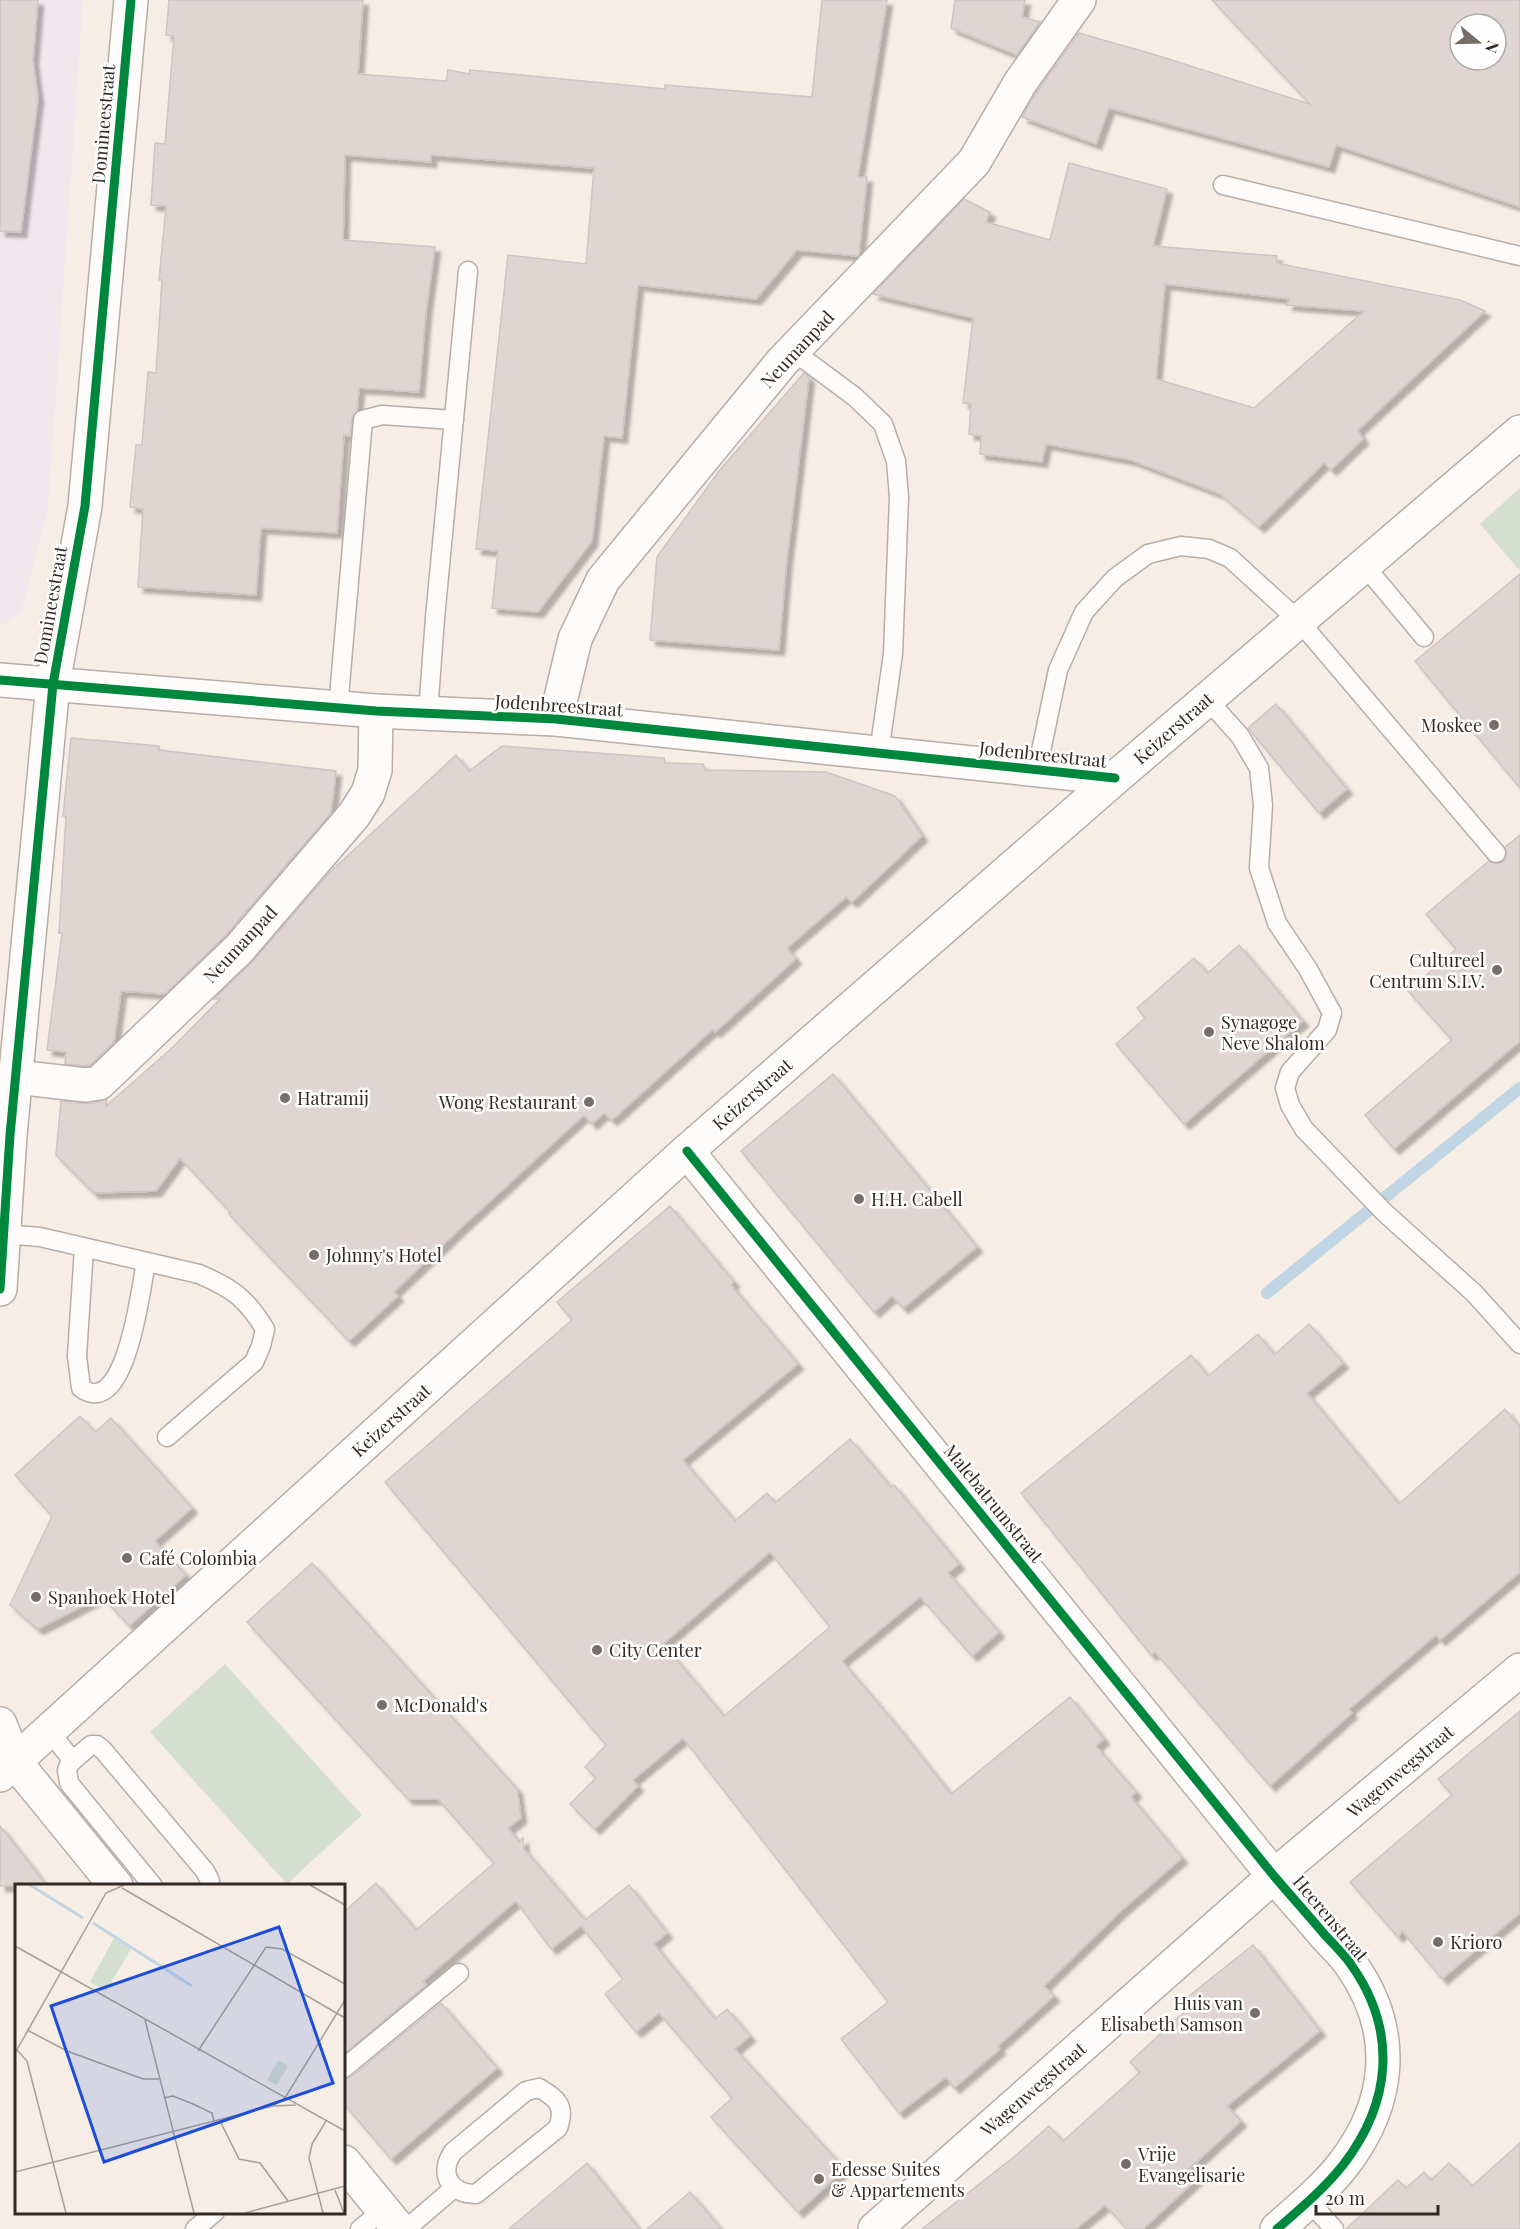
<svg xmlns="http://www.w3.org/2000/svg" width="1520" height="2229" viewBox="0 0 1520 2229" font-family="'Playfair Display',serif">
	<defs>
		<filter id="shadow"><feDropShadow dx="5.5" dy="5.5" stdDeviation="1.5" flood-color="#0004"/></filter>
	</defs>
	<rect width="100%" height="100%" fill="#f6ede5"/>
	<polygon fill="#f3e6ed" points="0,0 83,0 48,510 21,611 0,627"/>
	<g fill="#d5dfcd">
		<polygon points="1520,488 1520,571 1480,524"/>
		<polygon points="225,1664 362,1815 287,1884 150,1732"/>
	</g>
	<g fill="none" stroke-linecap="round" stroke-linejoin="round">
		<polyline stroke="#c0d6e4" stroke-width="12" points="1267,1293 1520,1088"/>
	</g>
	<g fill="#dfd6d4" stroke="#cec5c4" stroke-width="1.5" fill-rule="evenodd" filter="url(#shadow)">
		<polygon points="0,0 38,0 33,60 38,98 21,232 0,231"/>
		<polygon points="169,0 363,0 358,74 446,81 448,70 469,74 470,70 665,89 665,85 812,97 822,0 887,0 858,177 867,177 859,254 858,256 797,250 756,299 638,285 622,438 604,436 592,541 538,612 492,608 498,551 476,549 508,255 586,264 594,168 431,155 431,162 345,155 343,240 435,247 426,312 419,392 359,388 357,411 352,418 350,436 344,435 337,533 261,528 256,595 138,587 143,509 130,507 136,445 142,445 148,372 156,373 162,280 159,280 166,206 151,205 155,143 165,144 174,36 166,35"/>
		<polygon points="955,0 1025,0 1022,17 1040,22 1017,55 951,28"/>
		<path d="M1212,0h308v207l-184,-62 -7,22 -220,-59 -13,36 -74,-27 14,-24 43,-60 77,22 154,49zM1460,24h36v36h-36z"/>
		<path d="M1069,163l98,26 -14,57 124,10 -1,7 184,37 25,11 -127,119 5,9 -32,31 -7,-7 -65,64 -39,-33 -89,-34 -85,-16 -4,18 -62,-8 1,-18 -12,-2 2,-30 -8,-1 10,-85 -100,-24 91,-95 26,13 -4,10 64,18zM1165,284l124,15 -2,6 77,6 -110,97 -98,-29z"/>
		<polygon points="804,373 809,377 786,568 779,650 650,640 657,557 719,471"/>
		<polygon points="1520,574 1520,788 1415,661"/>
		<polygon points="1276,704 1347,789 1319,813 1248,728"/>
		<polygon points="71,738 159,746 159,750 336,771 331,813 225,936 165,994 121,991 114,1042 90,1065 86,1066 65,1064 66,1052 47,1050 62,933 59,933 66,817 63,816"/>
		<polygon points="502,746 664,758 665,763 703,764 705,770 826,772 895,796 922,836 852,902 846,897 787,948 796,959 715,1032 713,1029 612,1120 604,1113 592,1124 584,1115 464,1225 394,1292 398,1296 349,1341 229,1214 231,1213 180,1158 156,1191 94,1193 56,1155 61,1101 89,1104 107,1099 106,1106 173,1047 220,999 214,999 253,961 330,872 456,755 469,771"/>
		<polygon points="1520,835 1520,1041 1394,1149 1365,1115 1452,1040 1408,991 1456,949 1426,914 1489,861 1497,864 1503,862 1507,856 1505,847"/>
		<polygon points="1239,945 1303,1021 1184,1124 1116,1044 1145,1018 1137,1008 1194,958 1208,973"/>
		<polygon points="833,1074 977,1247 903,1308 892,1296 874,1312 741,1151"/>
		<path d="M670,1206l64,76 -3,3 67,79 -115,96 52,61 32,-28 8,10 75,-64 41,48 3,-2 65,79 -11,9 51,59 -27,24 -52,-59 -78,64 51,60 58,73 119,-97 34,42 -8,7 40,46 -5,5 51,61 -61,53 -77,75 10,10 -56,50 2,3 -46,39 -8,-11 -47,36 -58,-74 47,-37 -205,-264 -50,42 5,6 -43,43 -25,-25 26,-26 -11,-11 21,-22 -221,-263 187,-162 -15,-18zM770,1552l60,75 -106,89 -61,-72z"/>
		<polygon points="1309,1324 1343,1363 1307,1393 1399,1504 1505,1409 1520,1427 1520,1572 1440,1640 1436,1635 1349,1709 1352,1713 1270,1786 1155,1652 1151,1655 1021,1493 1191,1355 1208,1376 1258,1334 1274,1355"/>
		<polygon points="80,1416 95,1432 111,1418 192,1508 155,1541 186,1575 129,1626 102,1596 38,1629 10,1605 52,1516 15,1475"/>
		<polygon points="312,1563 517,1789 521,1818 508,1828 519,1842 523,1838 524,1849 585,1920 629,1885 667,1933 654,1944 715,2019 727,2009 750,2036 735,2049 845,2169 798,2212 711,2117 732,2098 659,2013 636,2032 605,1994 623,1979 581,1926 551,1949 516,1901 423,1981 426,1985 344,2054 344,1912 376,1883 416,1930 494,1863 438,1799 408,1799 247,1622"/>
		<polygon points="1520,1711 1520,1913 1442,1979 1402,1931 1398,1937 1350,1882 1452,1795 1438,1779"/>
		<polygon points="0,1826 47,1886 0,1886"/>
		<polygon points="1253,1945 1320,2031 1227,2106 1241,2121 1189,2169 1197,2179 1143,2229 1127,2229 1105,2205 1076,2229 922,2229 1015,2156 1049,2126 1063,2141 1140,2072 1130,2062 1194,2003 1189,1996"/>
		<polygon points="441,2003 497,2068 391,2159 344,2104 344,2079 351,2077"/>
		<polygon points="1520,2143 1520,2229 1346,2229 1398,2180 1406,2188 1424,2172 1431,2180 1449,2163 1472,2186"/>
		<polygon points="587,2163 639,2229 509,2229"/>
		<polygon points="690,2192 721,2229 647,2229"/>
	</g>
	<g fill="none" stroke-linecap="round" stroke-linejoin="round">
		<defs>
			<g id="lane">
				<polyline points="1223,185 1520,256"/>
				<polyline points="793,351 855,397 883,424 896,461 899,497 893,654 879,753"/>
				<polyline points="1364,565 1424,637"/>
				<polyline points="1207,699 1240,736 1259,768 1263,805 1259,868 1277,923 1308,969 1332,1013 1327,1030 1290,1072 1285,1088 1290,1105 1304,1129 1385,1213 1474,1293 1520,1344"/>
				<polyline points="338,708 363,420 382,415 454,420"/>
				<polyline points="428,713 435,618 468,271"/>
				<polyline points="1037,770 1058,670 1084,612 1115,578 1148,554 1181,546 1209,549 1230,558 1299,621 1496,853"/>
				<path d="M4,1234l36,3 159,37c33,14 47,24 66,55l-4,17 -7,16 -87,75"/>
				<path d="M84,1248l-7,108 4,32c45,33 60,-101 65,-126"/>
				<polyline points="49,1731 73,1761"/>
				<polyline points="153,1886 69,1783 67,1770 70,1763 91,1745 97,1745 103,1750 205,1871 210,1881 209,1886"/>
				<polyline points="344,2068 459,1973"/>
				<path d="M539,2088c18,10 27,18 19,40l-82,66c-26,0 -38,-20 -23,-42l73,-61z"/>
				<polyline points="1309,2201 1334,2229"/>
				<polyline points="195,2229 215,2212"/>
				<polyline points="360,2229 383,2210"/>
				<polyline points="406,2229 454,2188"/>
			</g>
			<g id="street">
				<polyline points="0,680 376,711 556,719 1115,778"/>
				<polyline points="556,719 575,639 603,580 782,362 974,162 1020,83 1079,0"/>
				<polyline points="16,1077 86,1085 99,1083 239,949 354,815 368,793 375,770 376,711"/>
				<path d="M687,1151l587,725c17,20 34,39 51,59 9,10 20,20 27,31 46,66 39,137 -9,199 -19,24 -43,44 -66,64"/>
				<polyline points="875,2229 1274,1876 1520,1670"/>
			</g>
			<g id="secondary">
				<polyline points="0,1289 10,1135 53,684 85,506 131,0"/>
				<polyline points="0,1724 15,1762 116,1886"/>
				<polyline points="0,1775 687,1151 1115,778 1520,432"/>
				<polyline points="344,2162 399,2229"/>
			</g>
		</defs>
		<use href="#lane" stroke="#b6aea7" stroke-width="21"/>
		<use href="#street" stroke="#b6aea7" stroke-width="36"/>
		<use href="#secondary" stroke="#b6aea7" stroke-width="36"/>
		<use href="#lane" stroke="#fefcfb" stroke-width="18"/>
		<use href="#street" stroke="#fefcfb" stroke-width="33"/>
		<use href="#secondary" stroke="#fefcfb" stroke-width="33"/>
		<defs>
			<g id="cycleway">
				<polyline points="0,680 376,711 556,719 1115,778"/>
				<path d="M687,1151l587,725c17,20 34,39 51,59 9,10 20,20 27,31 46,66 39,137 -9,199 -19,24 -43,44 -66,64"/>
				<polyline points="0,1289 10,1135 53,684 85,506 131,0"/>
			</g>
		</defs>
		<use href="#cycleway" stroke="#fdfefd" stroke-width="13"/>
		<use href="#cycleway" stroke="#00873e" stroke-width="9"/>
	</g>
	<g fill="#776f67" stroke="#fdfefd" stroke-width="2">
		<circle cx="1494" cy="725" r="6"/>
		<circle cx="1497" cy="970" r="6"/>
		<circle cx="1209" cy="1032" r="6"/>
		<circle cx="285" cy="1098" r="6"/>
		<circle cx="589" cy="1102" r="6"/>
		<circle cx="859" cy="1199" r="6"/>
		<circle cx="314" cy="1255" r="6"/>
		<circle cx="127" cy="1558" r="6"/>
		<circle cx="36" cy="1597" r="6"/>
		<circle cx="597" cy="1650" r="6"/>
		<circle cx="382" cy="1705" r="6"/>
		<circle cx="1438" cy="1942" r="6"/>
		<circle cx="1255" cy="2013" r="6"/>
		<circle cx="1126" cy="2164" r="6"/>
		<circle cx="819" cy="2179" r="6"/>
	</g>
	<g text-anchor="middle" dominant-baseline="central" stroke-width="5" stroke-linejoin="round" paint-order="stroke">
		<g font-size="18" fill="#332b23" stroke="#fdfefd">
			<text transform="translate(103 124) rotate(-85)">Domineestraat</text>
			<text transform="translate(797 349) rotate(-47)">Neumanpad</text>
			<text transform="translate(50 605) rotate(-80)">Domineestraat</text>
			<text transform="translate(559 705) rotate(4)">Jodenbreestraat</text>
			<text transform="translate(1173 728) rotate(-41)">Keizerstraat</text>
			<text transform="translate(1043 754) rotate(6)">Jodenbreestraat</text>
			<text transform="translate(240 944) rotate(-47)">Neumanpad</text>
			<text transform="translate(752 1094) rotate(-41)">Keizerstraat</text>
			<text transform="translate(391 1420) rotate(-42)">Keizerstraat</text>
			<text transform="translate(994 1503) rotate(51)">Malebatrumstraat</text>
			<text transform="translate(1400 1771) rotate(-40)">Wagenwegstraat</text>
			<text transform="translate(1331 1918) rotate(50)">Heerenstraat</text>
			<text transform="translate(1033 2089) rotate(-41)">Wagenwegstraat</text>
		</g>
		<g font-size="18" fill="#332b23" stroke="#fdfefd" text-anchor="start">
			<text x="1482" y="725" text-anchor="end">Moskee</text>
			<text x="1485" y="960" text-anchor="end">Cultureel<tspan x="1485" dy="21">Centrum S.I.V.</tspan></text>
			<text x="1221" y="1022">Synagoge<tspan x="1221" dy="21">Neve Shalom</tspan></text>
			<text x="297" y="1098">Hatramij</text>
			<text x="577" y="1102" text-anchor="end">Wong Restaurant</text>
			<text x="871" y="1199">H.H. Cabell</text>
			<text x="326" y="1255">Johnny's Hotel</text>
			<text x="139" y="1558">Café Colombia</text>
			<text x="48" y="1597">Spanhoek Hotel</text>
			<text x="609" y="1650">City Center</text>
			<text x="394" y="1705">McDonald's</text>
			<text x="1450" y="1942">Krioro</text>
			<text x="1243" y="2003" text-anchor="end">Huis van<tspan x="1243" dy="21">Elisabeth Samson</tspan></text>
			<text x="1138" y="2154">Vrije<tspan x="1138" dy="21">Evangelisarie</tspan></text>
			<text x="831" y="2169">Edesse Suites<tspan x="831" dy="21">&amp; Appartements</tspan></text>
		</g>
	</g>
	<g transform="translate(15 1884)">
		<rect width="330" height="330" fill="#f6ede5"/>
		<path d="M99,54l17,11 -25,42 -16,-9zM263,176l10,6 -11,19 -10,-5z" fill="#d5dfcd"/>
		<path fill="none" stroke="#c0d6e4" stroke-width="3" d="M15,1l53,33M78,39l99,63"/>
		<path fill="none" stroke="#a89f97" stroke-width="1.5" d="M295,1l35,20M107,4l223,130M0,62l330,185M130,136l49,193M12,146l40,21 76,28h16M2,166l10,11 39,152M183,167l68,-104 16,2 63,35M0,169l91,-160 18,-8M149,214l9,-2 20,8 19,9 2,9M258,222l23,-1M205,237l19,38 21,4 28,38M0,288l258,-66 12,-8 60,-98M320,306l9,23M230,329l100,-27M308,329l-14,-55 3,-14 14,-23"/>
		<path fill="#1d4ed8" fill-opacity="0.15" stroke="#1d4ed8" stroke-width="3" d="M264,43l54,156 -229,79 -53,-156z"/>
		<rect width="330" height="330" fill="none" stroke="#332b23" stroke-width="3"/>
	</g>
	<g transform="translate(1478 42) rotate(109)"><circle r="28" fill="#fdfefd" stroke="#acaaa6" stroke-width="1.5"/>
	<path d="M0-4.5L10 22L0 15L-10 22Z" fill="#776f67"/>
	<text y="-9" font-size="16" font-weight="bold" text-anchor="middle" fill="#332b23">N</text>
	</g>
	<path d="M1316 2205v9h122v-9" fill="none" stroke="#332b23" stroke-width="3"/>
	<text x="1325" y="2205" font-size="18" fill="#332b23" stroke="#fdfefd" stroke-width="4.5" paint-order="stroke">20 m</text>
</svg>
